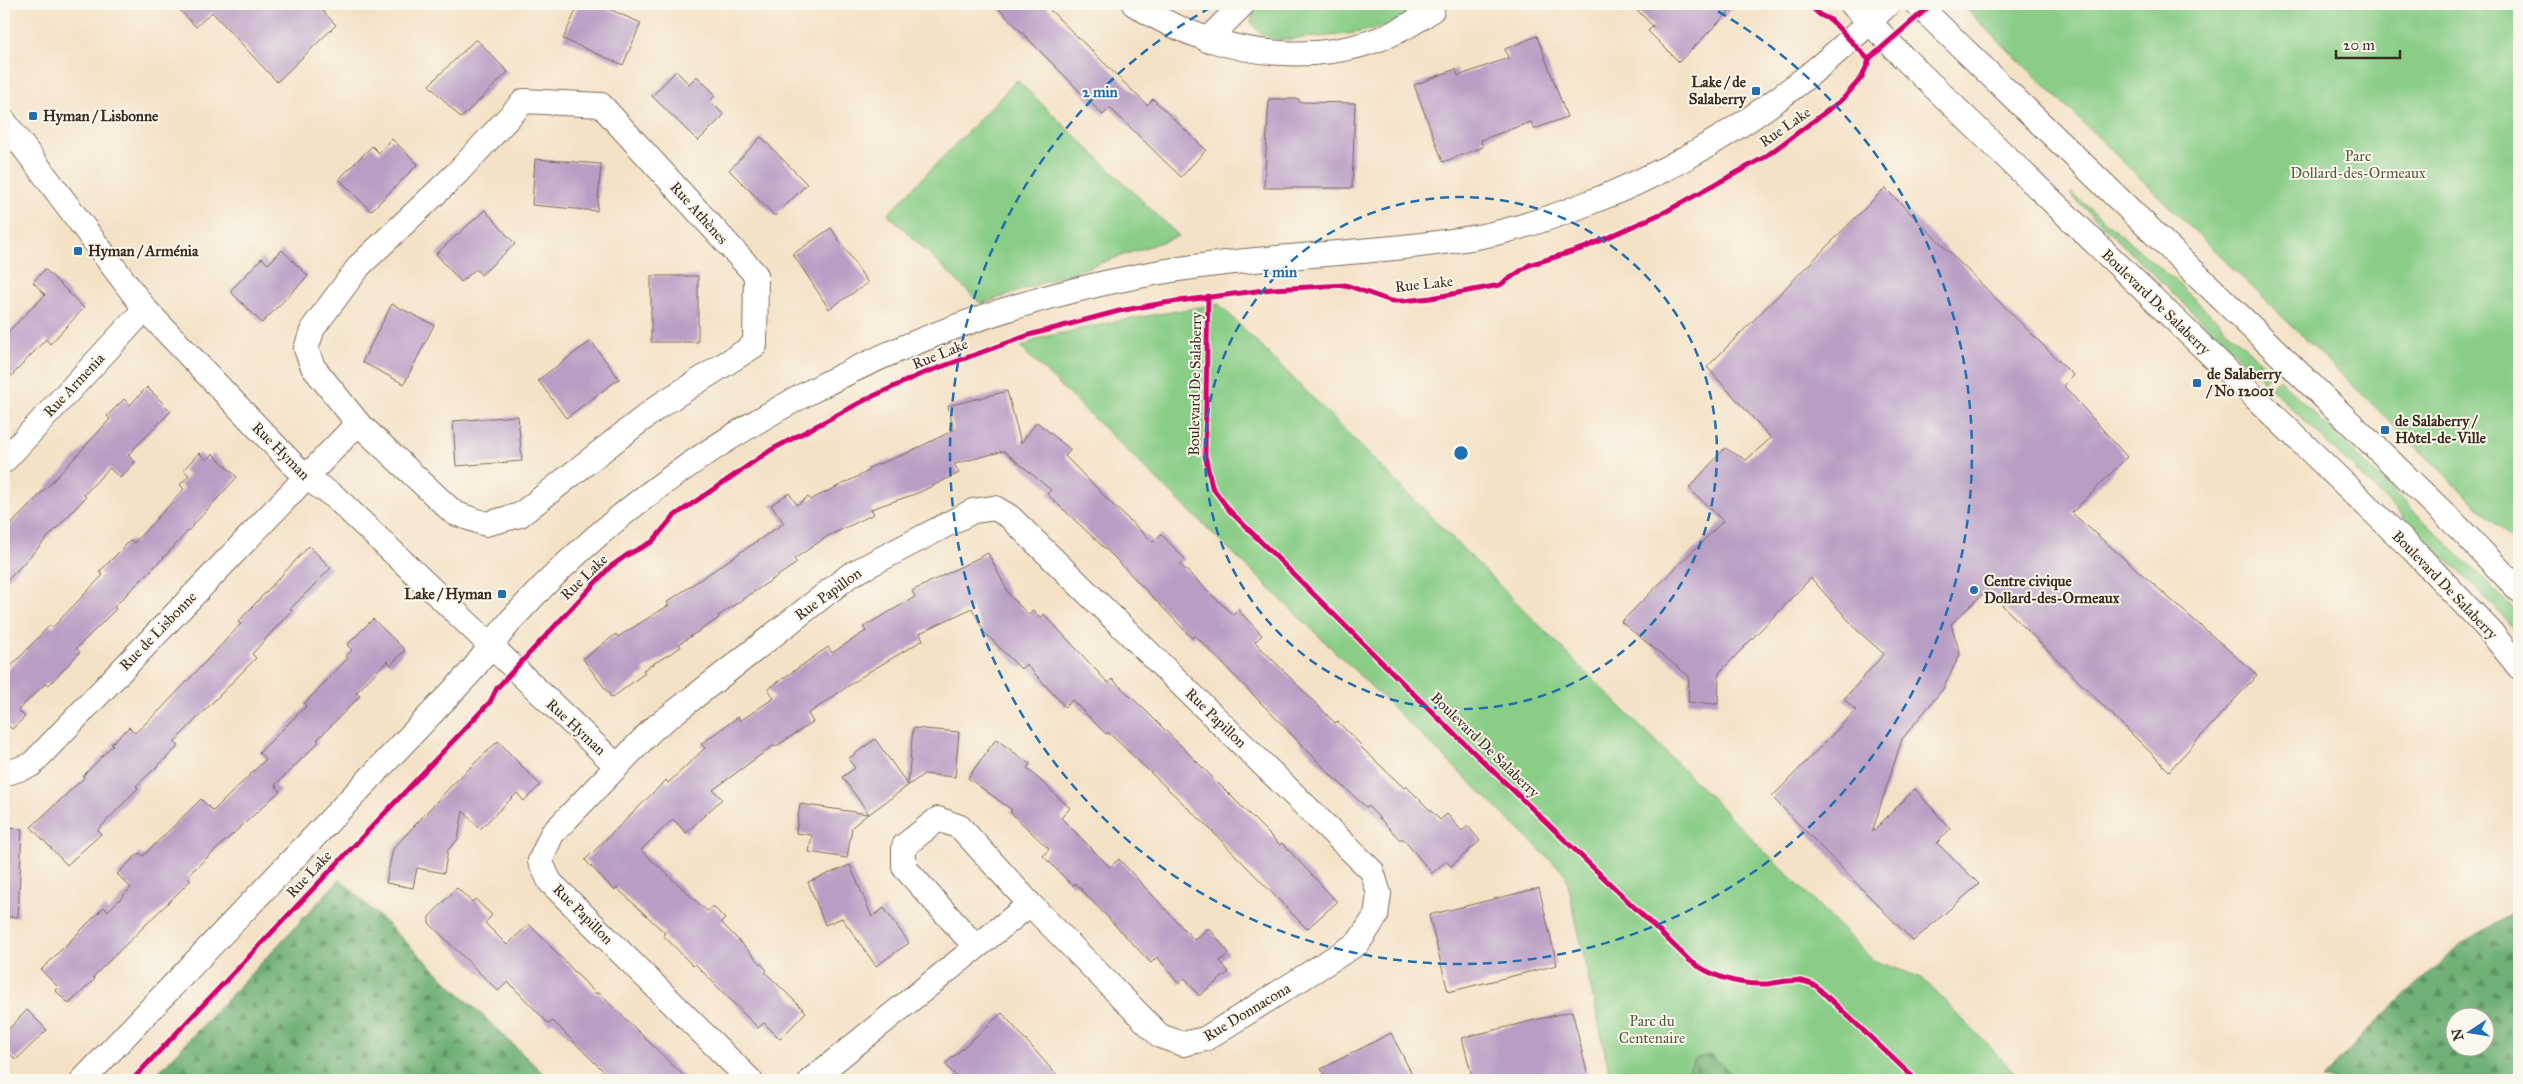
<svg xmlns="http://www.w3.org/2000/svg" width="2523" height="1084" viewBox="0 0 2523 1084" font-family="'IM FELL Great Primer',serif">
	<defs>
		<pattern id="forest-firs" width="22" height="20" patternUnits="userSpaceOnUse" patternTransform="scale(1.25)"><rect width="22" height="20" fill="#6eb074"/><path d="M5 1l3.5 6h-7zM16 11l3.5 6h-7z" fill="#5c8f5f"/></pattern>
	</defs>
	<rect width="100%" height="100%" fill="#fbf7ec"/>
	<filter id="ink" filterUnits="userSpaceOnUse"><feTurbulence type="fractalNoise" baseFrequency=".02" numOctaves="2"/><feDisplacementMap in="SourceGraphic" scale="10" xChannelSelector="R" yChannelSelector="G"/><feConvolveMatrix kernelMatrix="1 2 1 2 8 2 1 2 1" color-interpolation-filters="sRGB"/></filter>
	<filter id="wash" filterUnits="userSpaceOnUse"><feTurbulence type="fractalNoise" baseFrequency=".0096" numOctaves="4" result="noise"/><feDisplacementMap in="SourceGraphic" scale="20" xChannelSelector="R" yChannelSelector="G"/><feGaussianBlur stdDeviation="1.12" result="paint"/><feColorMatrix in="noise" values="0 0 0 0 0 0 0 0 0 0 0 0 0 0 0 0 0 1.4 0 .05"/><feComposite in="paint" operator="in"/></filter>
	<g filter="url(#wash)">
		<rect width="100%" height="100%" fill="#f4e2c7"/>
		<g fill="#89cd87" stroke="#627c52">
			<path d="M1256,4h163c-20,29 -86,32 -118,34 -8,1 -19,3 -27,1 -11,-3 -18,-8 -23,-18z"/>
			<polygon points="1961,4 2519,4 2519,547"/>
			<polygon points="1017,80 1179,236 981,304 888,214"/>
			<polygon points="2072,193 2172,278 2273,373 2264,381 2070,194"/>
			<polygon points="1219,304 1873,960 1922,978 2022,1080 1611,1080 1566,875 1021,348 1039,338 1123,320"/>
			<polygon points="2279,379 2509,604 2519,617 2519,634 2483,595 2270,387"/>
		</g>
		<g fill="url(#forest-firs)" stroke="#546d49" fill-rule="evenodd">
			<polygon points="340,879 550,1080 151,1080"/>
			<path d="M2519,910v170h-197l42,-46 95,-89zM2456,1016h30v30h-30z"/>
			<polygon points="1711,1055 1739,1080 1682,1080 1696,1058"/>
		</g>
		<g id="blocks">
			<g fill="#b89ec5">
				<polygon points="174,4 316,4 336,25 277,82 212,12 196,27"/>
				<polygon points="579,4 597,4 641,23 623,65 563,39"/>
				<polygon points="994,4 1044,4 1147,105 1153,99 1206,150 1181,177 1110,108 1103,115"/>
				<polygon points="1631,4 1737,4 1679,62 1648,31 1653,26"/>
				<polygon points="1537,36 1567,117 1534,129 1531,122 1481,140 1483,147 1443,162 1414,85 1456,69 1458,76 1508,58 1505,49"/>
				<polygon points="476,39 508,72 461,118 429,85"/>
				<polygon points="676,71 689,84 697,76 716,95 710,101 724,115 698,141 652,96"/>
				<polygon points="1269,99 1299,99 1299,102 1355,103 1352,188 1264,188"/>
				<polygon points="761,137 807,184 775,216 729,170"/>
				<polygon points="392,139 418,164 371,211 339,179 372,146 379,153"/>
				<polygon points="535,159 601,164 597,211 532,205"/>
				<polygon points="1885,188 2073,375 2064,386 2127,457 2072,513 2257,675 2169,771 1987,590 1951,624 1960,654 1943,689 1902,739 1872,832 1915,789 1950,829 1937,843 1979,884 1913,941 1772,797 1856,710 1844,699 1884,654 1858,631 1811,578 1719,673 1718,704 1688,702 1689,676 1621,622 1723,521 1689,488 1725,448 1746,460 1771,438 1707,367"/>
				<polygon points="485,210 515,244 481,275 476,269 461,282 436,254"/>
				<polygon points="831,228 868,283 829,309 793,254"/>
				<polygon points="282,250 308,276 262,323 230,291 262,258 268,264"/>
				<polygon points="45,269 84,308 50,344 46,339 4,384 4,336 45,295 33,282"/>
				<rect x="651" y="276" width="47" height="66"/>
				<polygon points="392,304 434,325 404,384 362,362"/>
				<polygon points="591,341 619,379 566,418 538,380"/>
				<polygon points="147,387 171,411 128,455 135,462 120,478 109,468 84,495 86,497 4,584 4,532 70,463 110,419 107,416 124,399 130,405"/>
				<polygon points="1007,391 1021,443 1037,422 1071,450 1065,456 1114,506 1153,542 1161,534 1185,559 1180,564 1233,615 1238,610 1262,635 1255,642 1335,723 1337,721 1362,746 1361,747 1404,788 1406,786 1440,820 1447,814 1462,831 1468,826 1480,841 1451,866 1446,861 1432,873 1402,838 1400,840 1368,806 1367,808 1332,776 1195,635 1192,638 1113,556 1047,494 1051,490 1004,451 954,464 959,473 918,493 871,509 874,514 828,536 794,559 797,563 718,616 719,618 679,644 681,647 643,670 645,673 612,698 583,659 616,634 618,637 669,605 667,602 784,523 771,505 789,493 797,505 808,497 810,500 869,471 868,468 905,454 954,430 948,406"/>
				<polygon points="518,416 522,461 456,466 453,421"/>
				<polygon points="199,453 207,460 213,454 237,477 167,554 114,607 116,609 76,649 80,652 49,685 46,683 18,710 25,717 12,729 5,723 4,725 4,674 50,625 53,627 103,575 99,572 131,540 134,543 184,489 180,485 189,475 183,470"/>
				<polygon points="309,546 331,568 290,609 292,610 252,654 256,658 174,742 179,746 136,786 138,788 98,830 101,834 67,865 31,827 84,778 83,776 113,745 111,744 129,727 135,733 161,709 241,624 238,622"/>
				<polygon points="988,553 1010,596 1029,615 1033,610 1041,618 1044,614 1108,683 1112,679 1146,711 1280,845 1282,843 1337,902 1307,929 1210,829 1108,732 1106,734 1072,700 1065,707 1026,664 1021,669 984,632 972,608 920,633 923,640 867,673 808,714 813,722 775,747 774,745 713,790 722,799 686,833 673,819 641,850 707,911 713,906 725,919 721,922 767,970 765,972 806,1012 780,1039 764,1023 758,1028 695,964 693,966 663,935 665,933 617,888 614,890 585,860 666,780 668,783 705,748 701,744 738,717 740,721 774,698 768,689 828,647 832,653 866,631 863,627 915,597 912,591"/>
				<polygon points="373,619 405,650 391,665 387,661 356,693 360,696 317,740 319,742 275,785 280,791 187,876 191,880 93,977 95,979 69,1004 55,990 58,987 41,970 104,907 108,911 131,888 117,874 139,853 143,856 201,799 213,811 266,759 259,753 306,706 304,704 348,658 346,656 352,650 347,645"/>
				<polygon points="913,728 959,732 955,777 924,774 869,814 842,777 855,768 848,759 875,739 908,785"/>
				<polygon points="996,739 1030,764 1027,768 1070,808 1061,818 1110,867 1119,859 1194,940 1209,928 1229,953 1220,961 1229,972 1199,996 1185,978 1179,984 1157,957 1151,963 1075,883 1073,886 1043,856 1049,849 1010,812 1012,810 968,778"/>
				<polygon points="498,741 540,785 524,801 517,793 480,829 463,811 458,839 448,850 444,873 417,868 413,888 386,883 393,849 449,788"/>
				<polygon points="800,804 868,814 852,827 847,858 809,852 812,835 796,833"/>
				<polygon points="4,828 22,829 18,917 4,917"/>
				<polygon points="850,865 872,917 884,908 909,943 876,966 842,918 825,925 808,882"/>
				<polygon points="457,888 472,902 475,899 492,915 485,923 507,945 529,924 596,994 598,992 688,1080 612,1080 553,1021 549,1024 508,982 498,991 429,923 429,917"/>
				<polygon points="1539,888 1557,965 1448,992 1429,915"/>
				<polygon points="27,1010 47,1030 16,1060 4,1048 4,1034"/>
				<polygon points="1572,1011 1589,1080 1473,1080 1462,1038"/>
				<polygon points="1002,1013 1061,1080 959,1080 945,1064"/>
				<polygon points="1391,1033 1415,1080 1327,1080 1321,1069"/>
			</g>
		</g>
	</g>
	<g filter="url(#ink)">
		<use href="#blocks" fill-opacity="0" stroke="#7c6a59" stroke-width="1"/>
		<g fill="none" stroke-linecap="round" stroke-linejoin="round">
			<defs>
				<g id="minor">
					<path d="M1134,4c88,57 211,72 298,6l1,-6"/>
					<polyline points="1852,4 1903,57 2416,553 2490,631 2519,667"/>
					<polyline points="1917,4 2457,526 2519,590"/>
					<polyline points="1207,40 1243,4"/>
					<polyline points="4,121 145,309 305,477 335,497 617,766"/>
					<polyline points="4,461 145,309"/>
					<polyline points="4,774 31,765 358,423 313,367 306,349 313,328 360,265 456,174 524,101 601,105 756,275 755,345 659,406 520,515 486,524 454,513 358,423"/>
					<polyline points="975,946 904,867 904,846 938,819 960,827 1030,904"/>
					<path d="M83,1080l386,-406c15,-18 29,-39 45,-57 159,-175 394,-297 625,-341 112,-22 226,-20 338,-39 38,-7 74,-19 109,-33 116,-44 215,-113 302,-200"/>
					<polyline points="750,1080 550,882 540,861 552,834 652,730 850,575 973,511 995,508 1010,517 1372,871 1379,894 1376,916 1358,943 1205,1039 1183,1044 1160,1036 1030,904 811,1080"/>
				</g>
			</defs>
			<use href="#minor" stroke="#7c6a59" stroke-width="26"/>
			<use href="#minor" stroke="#fff" stroke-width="24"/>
			<defs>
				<g id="cycleway">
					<polyline points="1808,4 1820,15 1831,20 1868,59 1869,64"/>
					<path d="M1208,296l-3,159 7,32 18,24 206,205 253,244c23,17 49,25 78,24 18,-2 31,-8 49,2l100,94"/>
					<polyline points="132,1080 474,719 490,702 497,688 610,567 627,555 652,542 674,516 771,450 867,399 919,375 1029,335 1119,311 1164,303 1272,289 1346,285 1391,301 1403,301 1431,298 1500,285 1529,265 1584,248 1667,211 1765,157 1843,99 1862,77 1870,58 1932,4"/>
				</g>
			</defs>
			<use href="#cycleway" stroke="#fbf7ec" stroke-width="8"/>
			<use href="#cycleway" stroke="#d6006c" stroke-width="5"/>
		</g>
	</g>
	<g fill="none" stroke="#1f6fb2" stroke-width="2.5" stroke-dasharray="9 6">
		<circle cx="1461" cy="453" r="256"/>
		<path d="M1705 4A511 511 0 1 1 1217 4"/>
	</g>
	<g fill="#1f6fb2" stroke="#fbf7ec" stroke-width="2">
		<rect x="1751" y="86" width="10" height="10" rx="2.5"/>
		<rect x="28" y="111" width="10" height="10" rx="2.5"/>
		<rect x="73" y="246" width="10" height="10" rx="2.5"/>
		<rect x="2192" y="378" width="10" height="10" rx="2.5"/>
		<rect x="2380" y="425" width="10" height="10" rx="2.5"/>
		<circle cx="1974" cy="590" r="5"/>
		<rect x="497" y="589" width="10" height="10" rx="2.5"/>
	</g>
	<g text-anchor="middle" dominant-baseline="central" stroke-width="4" stroke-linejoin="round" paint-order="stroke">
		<g font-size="15" font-weight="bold" fill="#3b2a1e" stroke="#fbf7ec" text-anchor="start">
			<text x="1746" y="82" text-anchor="end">Lake / de<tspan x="1746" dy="17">Salaberry</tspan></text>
			<text x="43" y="116">Hyman / Lisbonne</text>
			<text x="88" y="251">Hyman / Arménia</text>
			<text x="2207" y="374">de Salaberry<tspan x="2207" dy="17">/ No 12001</tspan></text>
			<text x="2395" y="421">de Salaberry /<tspan x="2395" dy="17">Hôtel-de-Ville</tspan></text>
			<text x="1984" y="581">Centre civique<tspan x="1984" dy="17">Dollard-des-Ormeaux</tspan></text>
			<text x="492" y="594" text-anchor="end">Lake / Hyman</text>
		</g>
		<g font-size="15" fill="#3b2a1e" stroke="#fbf7ec">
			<text transform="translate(1785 127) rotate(-35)">Rue Lake</text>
			<text transform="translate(699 213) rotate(48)">Rue Athènes</text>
			<text transform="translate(1424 284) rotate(-6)">Rue Lake</text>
			<text transform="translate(2156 302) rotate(44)">Boulevard De Salaberry</text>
			<text transform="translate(940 354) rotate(-22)">Rue Lake</text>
			<text transform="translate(1195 384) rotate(-89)">Boulevard De Salaberry</text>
			<text transform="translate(74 385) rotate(-47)">Rue Armenia</text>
			<text transform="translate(281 451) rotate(45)">Rue Hyman</text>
			<text transform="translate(584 577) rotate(-44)">Rue Lake</text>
			<text transform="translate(2445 585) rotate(46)">Boulevard De Salaberry</text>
			<text transform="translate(828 594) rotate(-36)">Rue Papillon</text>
			<text transform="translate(158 631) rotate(-46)">Rue de Lisbonne</text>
			<text transform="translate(1216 718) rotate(44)">Rue Papillon</text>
			<text transform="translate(576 727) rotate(43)">Rue Hyman</text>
			<text transform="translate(1485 745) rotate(44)">Boulevard De Salaberry</text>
			<text transform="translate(309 874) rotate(-47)">Rue Lake</text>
			<text transform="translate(583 914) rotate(45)">Rue Papillon</text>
			<text transform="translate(1247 1012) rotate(-31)">Rue Donnacona</text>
		</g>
		<g font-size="15" fill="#525b3e" stroke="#fbf7ec">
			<text x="2358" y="156">Parc<tspan x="2358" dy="17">Dollard-des-Ormeaux</tspan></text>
			<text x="1652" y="1021">Parc du<tspan x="1652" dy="17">Centenaire</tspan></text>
		</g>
	</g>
	<circle cx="1461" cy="453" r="8" fill="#1f6fb2" stroke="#fbf7ec" stroke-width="2.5"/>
	<g font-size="15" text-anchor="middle" font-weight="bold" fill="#1f6fb2" stroke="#fbf7ec" stroke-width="4" stroke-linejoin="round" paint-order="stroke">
		<text x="1100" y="97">2 min</text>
		<text x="1280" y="277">1 min</text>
	</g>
	<rect width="2523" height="1084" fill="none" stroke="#fbf7ec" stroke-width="20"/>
	<g transform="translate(2470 1032) rotate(258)"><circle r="24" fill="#fbf7ec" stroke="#aea59a"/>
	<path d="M0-4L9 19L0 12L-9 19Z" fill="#1f6fb2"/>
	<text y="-8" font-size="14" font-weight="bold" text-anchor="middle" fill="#3b2a1e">N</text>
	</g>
	<path d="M2336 50v8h64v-8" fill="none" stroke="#3b2a1e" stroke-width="2.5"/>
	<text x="2343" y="50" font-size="15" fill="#3b2a1e" stroke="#fbf7ec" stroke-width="4" paint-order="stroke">20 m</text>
</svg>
